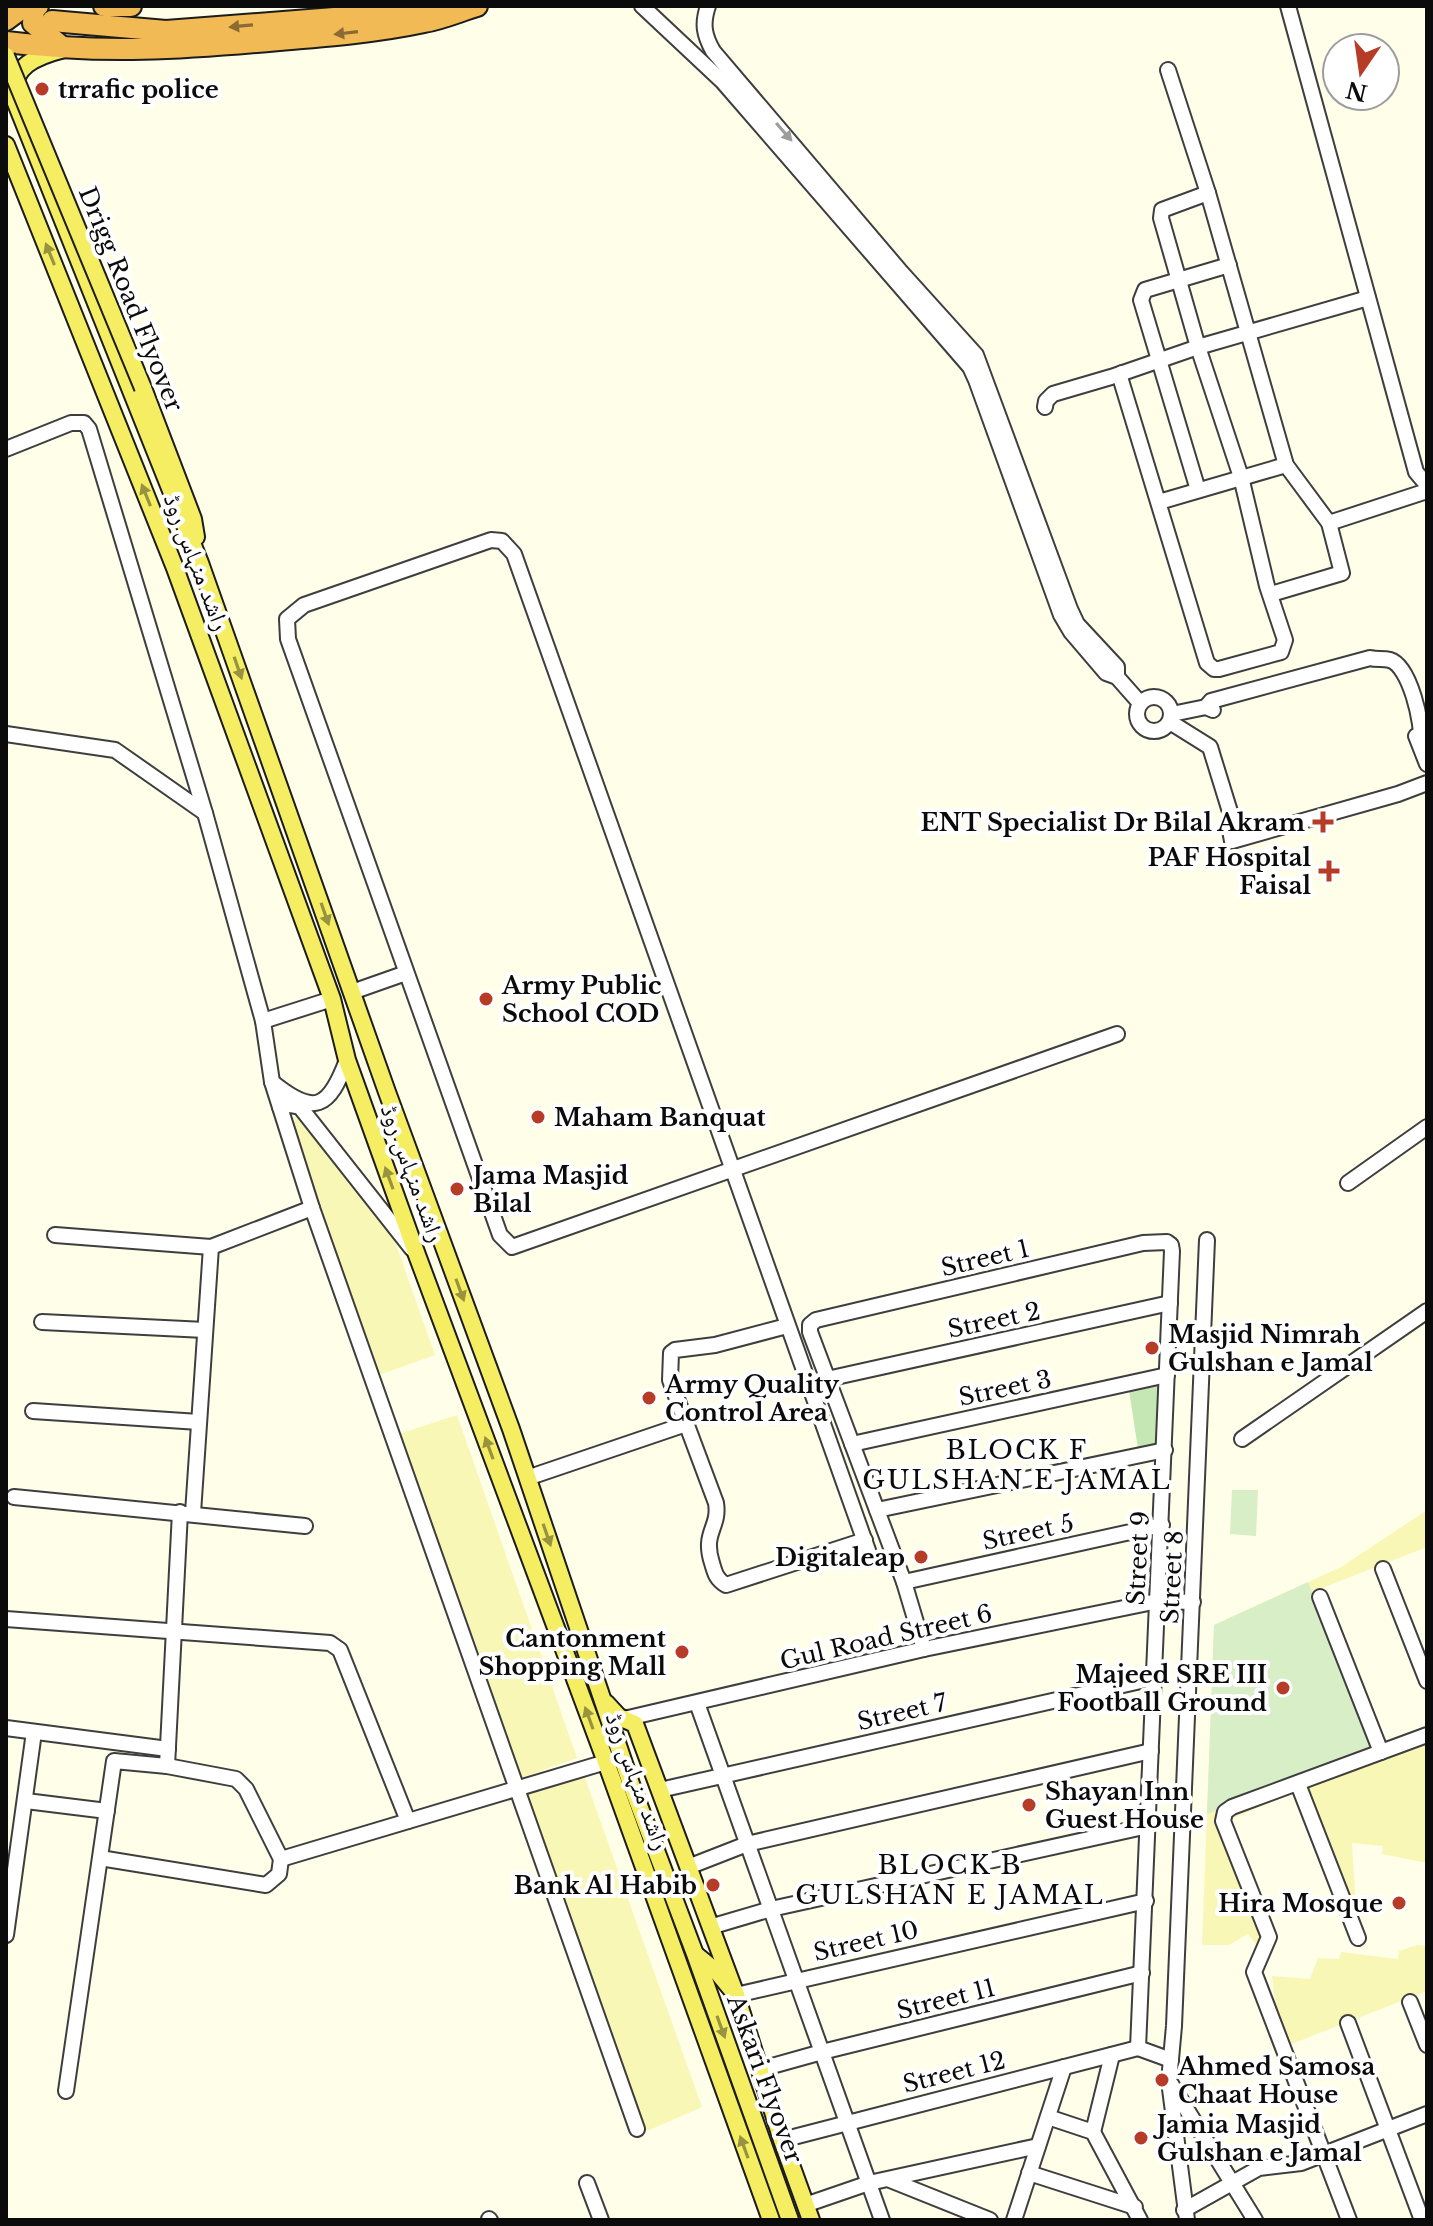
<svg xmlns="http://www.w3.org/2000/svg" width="1433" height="2226" viewBox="0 0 1433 2226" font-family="'Libre Baskerville','Noto Naskh Arabic',serif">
	<rect width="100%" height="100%" fill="#fffee9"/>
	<polygon fill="#c5e7b4" points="1165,1383 1165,1450 1139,1455 1129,1391"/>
	<g fill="#f9f7b6">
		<polygon points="296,1113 393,1236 435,1355 379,1375 315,1200 293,1129"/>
		<polygon points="457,1415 577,1758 521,1778 399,1434"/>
		<polygon points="1427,1510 1427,1547 1312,1592 1380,1758 1427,1741 1427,1863 1382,1854 1383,1846 1352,1843 1357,1924 1296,1792 1229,1820 1274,1934 1268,1961 1248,1934 1229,1945 1202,1945 1214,1625 1341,1567"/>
		<polygon points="584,1775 702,2107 647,2131 526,1792"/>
		<polygon points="1417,1945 1427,1946 1427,1991 1289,2045 1275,2002 1272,1976 1310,1979 1318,1958 1339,1959 1341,1952 1398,1959 1399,1951"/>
	</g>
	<g fill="#d8eec6">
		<polygon points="1232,1490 1258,1490 1256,1536 1230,1534"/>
		<polygon points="1308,1582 1381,1752 1207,1814 1214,1625"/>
	</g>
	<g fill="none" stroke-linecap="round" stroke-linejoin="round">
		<defs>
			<g id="minor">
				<polyline points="642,6 723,82 970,367 976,380 1061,615 1071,632 1106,673 1117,677 1140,703"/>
				<path d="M708,6c-6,18 -4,29 5,45l188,221 75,83 94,254 7,15 40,43v10"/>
				<polyline points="1288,6 1416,472 1427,485"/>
				<polyline points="1168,70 1208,193 1286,465 1329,523 1342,573 1271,594"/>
				<polyline points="1122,373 1120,377 1207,663 1214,669 1219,669 1281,652 1285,640 1267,586 1241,477 1198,347 1161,218 1162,210 1208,193"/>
				<polyline points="1045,407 1046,401 1053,394 1111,377 1198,347 1368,298"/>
				<polyline points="6,449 71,423 84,423 89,429 205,813 263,1021"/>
				<polyline points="1198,490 1141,300 1145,290 1229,265"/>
				<polyline points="1159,502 1286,465"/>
				<polyline points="1329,523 1427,491"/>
				<circle cx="1154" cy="714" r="17"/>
				<path d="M1206,707l5,-6 159,-43c7,2 13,0 20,2 20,6 33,64 31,83"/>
				<polyline points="1172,714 1206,707 1213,710"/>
				<polyline points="1170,722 1210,747 1231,815 1229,825 1232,841 1398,794 1427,783"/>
				<polyline points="6,734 115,750 205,813"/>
				<polyline points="1416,736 1427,764"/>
				<polyline points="352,992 406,973"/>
				<polyline points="332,999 263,1021 272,1082 312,1208 637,2129"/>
				<path d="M272,1082c43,35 57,26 75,-22"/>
				<polyline points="280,1107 290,1105 300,1107 412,1249"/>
				<polyline points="1348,1183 1427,1127"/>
				<polyline points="55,1235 211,1247"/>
				<polyline points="42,1322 205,1330"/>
				<path d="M787,1326l-72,19 -40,5 -4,3 -1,27 46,123c4,25 -14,29 -4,60 3,10 4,16 14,22l139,-45"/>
				<polyline points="827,1379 1170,1303"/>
				<polyline points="33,1411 199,1422"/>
				<polyline points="1242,1439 1427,1311"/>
				<polyline points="852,1444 1167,1375"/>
				<polyline points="527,1478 686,1424"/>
				<polyline points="14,1497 305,1526"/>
				<polyline points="877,1510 1165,1450"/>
				<polyline points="193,1513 211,1247 312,1208"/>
				<polyline points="870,1556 514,554 502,541 491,540 304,605 287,619 288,639 500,1235 512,1247 1117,1034"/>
				<polyline points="1383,1569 1427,1681"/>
				<polyline points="904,1582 1162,1525"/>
				<polyline points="1320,1597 1381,1752"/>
				<polyline points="6,1619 330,1643 340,1650 408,1821"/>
				<polyline points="924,1649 904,1582 810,1332 810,1325 816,1320 1143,1243 1167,1242 1171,1245 1172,1251 1138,2048"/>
				<polyline points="697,1703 882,2220"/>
				<polyline points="624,1719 924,1649 1158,1601 1193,1602"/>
				<polyline points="6,1728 168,1749"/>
				<polyline points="167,1766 180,1512"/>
				<polyline points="1298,1784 1358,1938"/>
				<polyline points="660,1790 1154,1678"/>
				<polyline points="26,1801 107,1811"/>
				<polyline points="281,1859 606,1762"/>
				<polyline points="688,1867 747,1844 1151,1751"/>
				<polyline points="710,1927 771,1909 1148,1826"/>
				<polyline points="6,1935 34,1732"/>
				<polyline points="736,1995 1146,1901"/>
				<polyline points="1410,2002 1427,2045"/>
				<polyline points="1348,2023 1422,2220"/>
				<polyline points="1138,2048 1171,2060"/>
				<polyline points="761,2069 822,2052 1142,1973"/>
				<polyline points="1171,2084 1255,2220"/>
				<polyline points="66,2091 114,1761 167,1766 236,1779 246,1789 281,1859 279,1874 266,1885 100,1858"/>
				<polyline points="1048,2117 1093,2132 1140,2220"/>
				<polyline points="1093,2132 1112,2055"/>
				<polyline points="782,2140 1138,2048"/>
				<polyline points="1029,2173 1135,2207"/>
				<polyline points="890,2180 990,2220"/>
				<polyline points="587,2183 601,2220"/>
				<polyline points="805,2205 869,2183 1038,2146"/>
				<polyline points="1184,2210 1259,2168 1301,2163 1427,2114"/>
				<polyline points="489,2219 490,2220"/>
				<polyline points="1014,2220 1064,2067"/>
				<polyline points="1187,2220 1169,2081 1174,2026 1207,1240"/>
				<polyline points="1349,2220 1254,1972 1269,1937 1223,1821 1225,1812 1232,1807 1427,1735"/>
			</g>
			<g id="major">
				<path d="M64,49c-27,7 -54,17 -50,49l186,465 187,529 124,337 120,355 64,170 95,266"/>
				<polyline points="6,145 175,568 332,999 347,1060 417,1255 606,1762 771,2220"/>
				<polyline points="143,388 193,519 196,537"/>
				<polyline points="606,1703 619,1717 635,1724 736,1995"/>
				<polyline points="696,1955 718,1973 736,1995 782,2140 811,2220"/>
			</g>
			<g id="highway">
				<polyline points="38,6 34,9 33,23 61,46"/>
				<polyline points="104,6 131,6"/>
				<polyline points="6,20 25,6"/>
				<polyline points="52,21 166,31 347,17 437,6"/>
				<path d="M6,42c97,12 177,7 273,-2 49,-4 98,-8 145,-18 18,-3 36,-11 53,-16"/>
			</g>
		</defs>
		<use href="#minor" stroke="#3e3e3e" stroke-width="18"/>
		<use href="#major" stroke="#1c1c1c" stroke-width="20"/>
		<use href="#highway" stroke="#1c1c1c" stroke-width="24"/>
		<use href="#minor" stroke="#fff" stroke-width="14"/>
		<use href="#major" stroke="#f5ee62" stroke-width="16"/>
		<use href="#highway" stroke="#f1ba54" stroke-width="20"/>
		<defs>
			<polyline id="major-bridge" points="6,56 143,388"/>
		</defs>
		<use href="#major-bridge" stroke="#1c1c1c" stroke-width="20" stroke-linecap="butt"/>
		<use href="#major-bridge" stroke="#f5ee62" stroke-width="16"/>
	</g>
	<defs><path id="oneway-solid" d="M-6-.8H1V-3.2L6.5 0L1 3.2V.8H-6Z" transform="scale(2)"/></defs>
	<g fill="#8a6b33">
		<use href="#oneway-solid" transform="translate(241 26) rotate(175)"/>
		<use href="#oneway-solid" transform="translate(346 33) rotate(173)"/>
	</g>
	<use fill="#9d9d9d" href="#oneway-solid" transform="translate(784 132) rotate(49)"/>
	<g fill="#97933f">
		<use href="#oneway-solid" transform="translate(50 254) rotate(-112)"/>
		<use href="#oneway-solid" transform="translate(146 495) rotate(-112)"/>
		<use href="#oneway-solid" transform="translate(238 668) rotate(71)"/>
		<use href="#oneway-solid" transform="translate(325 914) rotate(71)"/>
		<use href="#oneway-solid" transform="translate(389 1178) rotate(-110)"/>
		<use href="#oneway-solid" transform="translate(460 1290) rotate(70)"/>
		<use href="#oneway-solid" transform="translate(489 1448) rotate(-110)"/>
		<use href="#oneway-solid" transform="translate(547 1535) rotate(71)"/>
		<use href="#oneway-solid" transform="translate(589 1718) rotate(-110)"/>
		<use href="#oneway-solid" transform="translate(721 2027) rotate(70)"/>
		<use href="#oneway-solid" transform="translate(744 2147) rotate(-110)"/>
	</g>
	<g fill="#b63c27" stroke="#fff" stroke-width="3">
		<circle cx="42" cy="89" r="8"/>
		<path d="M1319 810h8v8h8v8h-8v8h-8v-8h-8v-8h8z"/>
		<path d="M1325 859h8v8h8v8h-8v8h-8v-8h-8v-8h8z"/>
		<circle cx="486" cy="999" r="8"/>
		<circle cx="538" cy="1117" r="8"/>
		<circle cx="457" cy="1189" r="8"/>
		<circle cx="1152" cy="1348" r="8"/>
		<circle cx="649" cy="1398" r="8"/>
		<circle cx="921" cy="1557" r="8"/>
		<circle cx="682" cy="1652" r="8"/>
		<circle cx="1283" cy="1688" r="8"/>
		<circle cx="1029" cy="1805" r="8"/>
		<circle cx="713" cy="1885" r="8"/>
		<circle cx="1399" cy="1903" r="8"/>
		<circle cx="1162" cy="2080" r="8"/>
		<circle cx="1141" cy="2138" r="8"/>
	</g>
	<g text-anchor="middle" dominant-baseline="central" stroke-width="8" stroke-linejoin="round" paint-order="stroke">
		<g font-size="24" font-weight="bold" fill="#0b0b0b" stroke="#fff" text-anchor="start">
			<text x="58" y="89">trrafic police</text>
			<text x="1305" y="822" text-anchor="end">ENT Specialist Dr Bilal Akram</text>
			<text x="1311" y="857" text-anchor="end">PAF Hospital<tspan x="1311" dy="28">Faisal</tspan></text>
			<text x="502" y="985">Army Public<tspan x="502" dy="28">School COD</tspan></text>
			<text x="554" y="1117">Maham Banquat</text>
			<text x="473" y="1175">Jama Masjid<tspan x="473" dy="28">Bilal</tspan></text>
			<text x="1168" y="1334">Masjid Nimrah<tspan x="1168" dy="28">Gulshan e Jamal</tspan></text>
			<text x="665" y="1384">Army Quality<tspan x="665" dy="28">Control Area</tspan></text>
			<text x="905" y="1557" text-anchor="end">Digitaleap</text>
			<text x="666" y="1638" text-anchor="end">Cantonment<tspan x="666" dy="28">Shopping Mall</tspan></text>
			<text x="1267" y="1674" text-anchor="end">Majeed SRE III<tspan x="1267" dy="28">Football Ground</tspan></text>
			<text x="1045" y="1791">Shayan Inn<tspan x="1045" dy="28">Guest House</tspan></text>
			<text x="697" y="1885" text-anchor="end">Bank Al Habib</text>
			<text x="1383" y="1903" text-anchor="end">Hira Mosque</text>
			<text x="1178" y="2066">Ahmed Samosa<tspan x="1178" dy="28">Chaat House</tspan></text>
			<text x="1157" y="2124">Jamia Masjid<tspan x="1157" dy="28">Gulshan e Jamal</tspan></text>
		</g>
		<g font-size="24" fill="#0b0b0b" stroke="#fff">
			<text transform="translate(131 299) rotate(68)">Drigg Road Flyover</text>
			<text transform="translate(197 562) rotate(69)">راشد منہاس روڈ</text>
			<text transform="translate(413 1173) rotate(70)">راشد منہاس روڈ</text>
			<text transform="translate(985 1258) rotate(-13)">Street 1</text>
			<text transform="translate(994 1320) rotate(-12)">Street 2</text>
			<text transform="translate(1005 1388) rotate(-12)">Street 3</text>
			<text transform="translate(1028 1532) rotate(-12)">Street 5</text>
			<text transform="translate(1138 1558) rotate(-87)">Street 9</text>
			<text transform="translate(1172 1577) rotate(-87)">Street 8</text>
			<text transform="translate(886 1637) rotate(-13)">Gul Road Street 6</text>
			<text transform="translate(902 1712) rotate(-13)">Street 7</text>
			<text transform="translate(638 1781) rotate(70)">راشد منہاس روڈ</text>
			<text transform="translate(866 1941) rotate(-13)">Street 10</text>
			<text transform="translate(946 1999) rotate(-14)">Street 11</text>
			<text transform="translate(954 2072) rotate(-14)">Street 12</text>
			<text transform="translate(765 2079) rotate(70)">Askari Flyover</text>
		</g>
		<g font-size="26" letter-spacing="2" fill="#0b0b0b" stroke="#fff">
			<text x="1017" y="1450">BLOCK F<tspan x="1017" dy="30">GULSHAN E JAMAL</tspan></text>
			<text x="950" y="1865">BLOCK B<tspan x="950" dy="30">GULSHAN E JAMAL</tspan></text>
		</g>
	</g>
	<rect width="1433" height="2226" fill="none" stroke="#0b0b0b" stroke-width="16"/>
	<g transform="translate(1361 72) rotate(193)"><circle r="38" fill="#ffffff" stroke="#9d9d9d" stroke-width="2"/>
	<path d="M0-6L14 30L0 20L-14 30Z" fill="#b63c27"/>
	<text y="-12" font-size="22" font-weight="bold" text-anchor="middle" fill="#0b0b0b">N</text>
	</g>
</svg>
